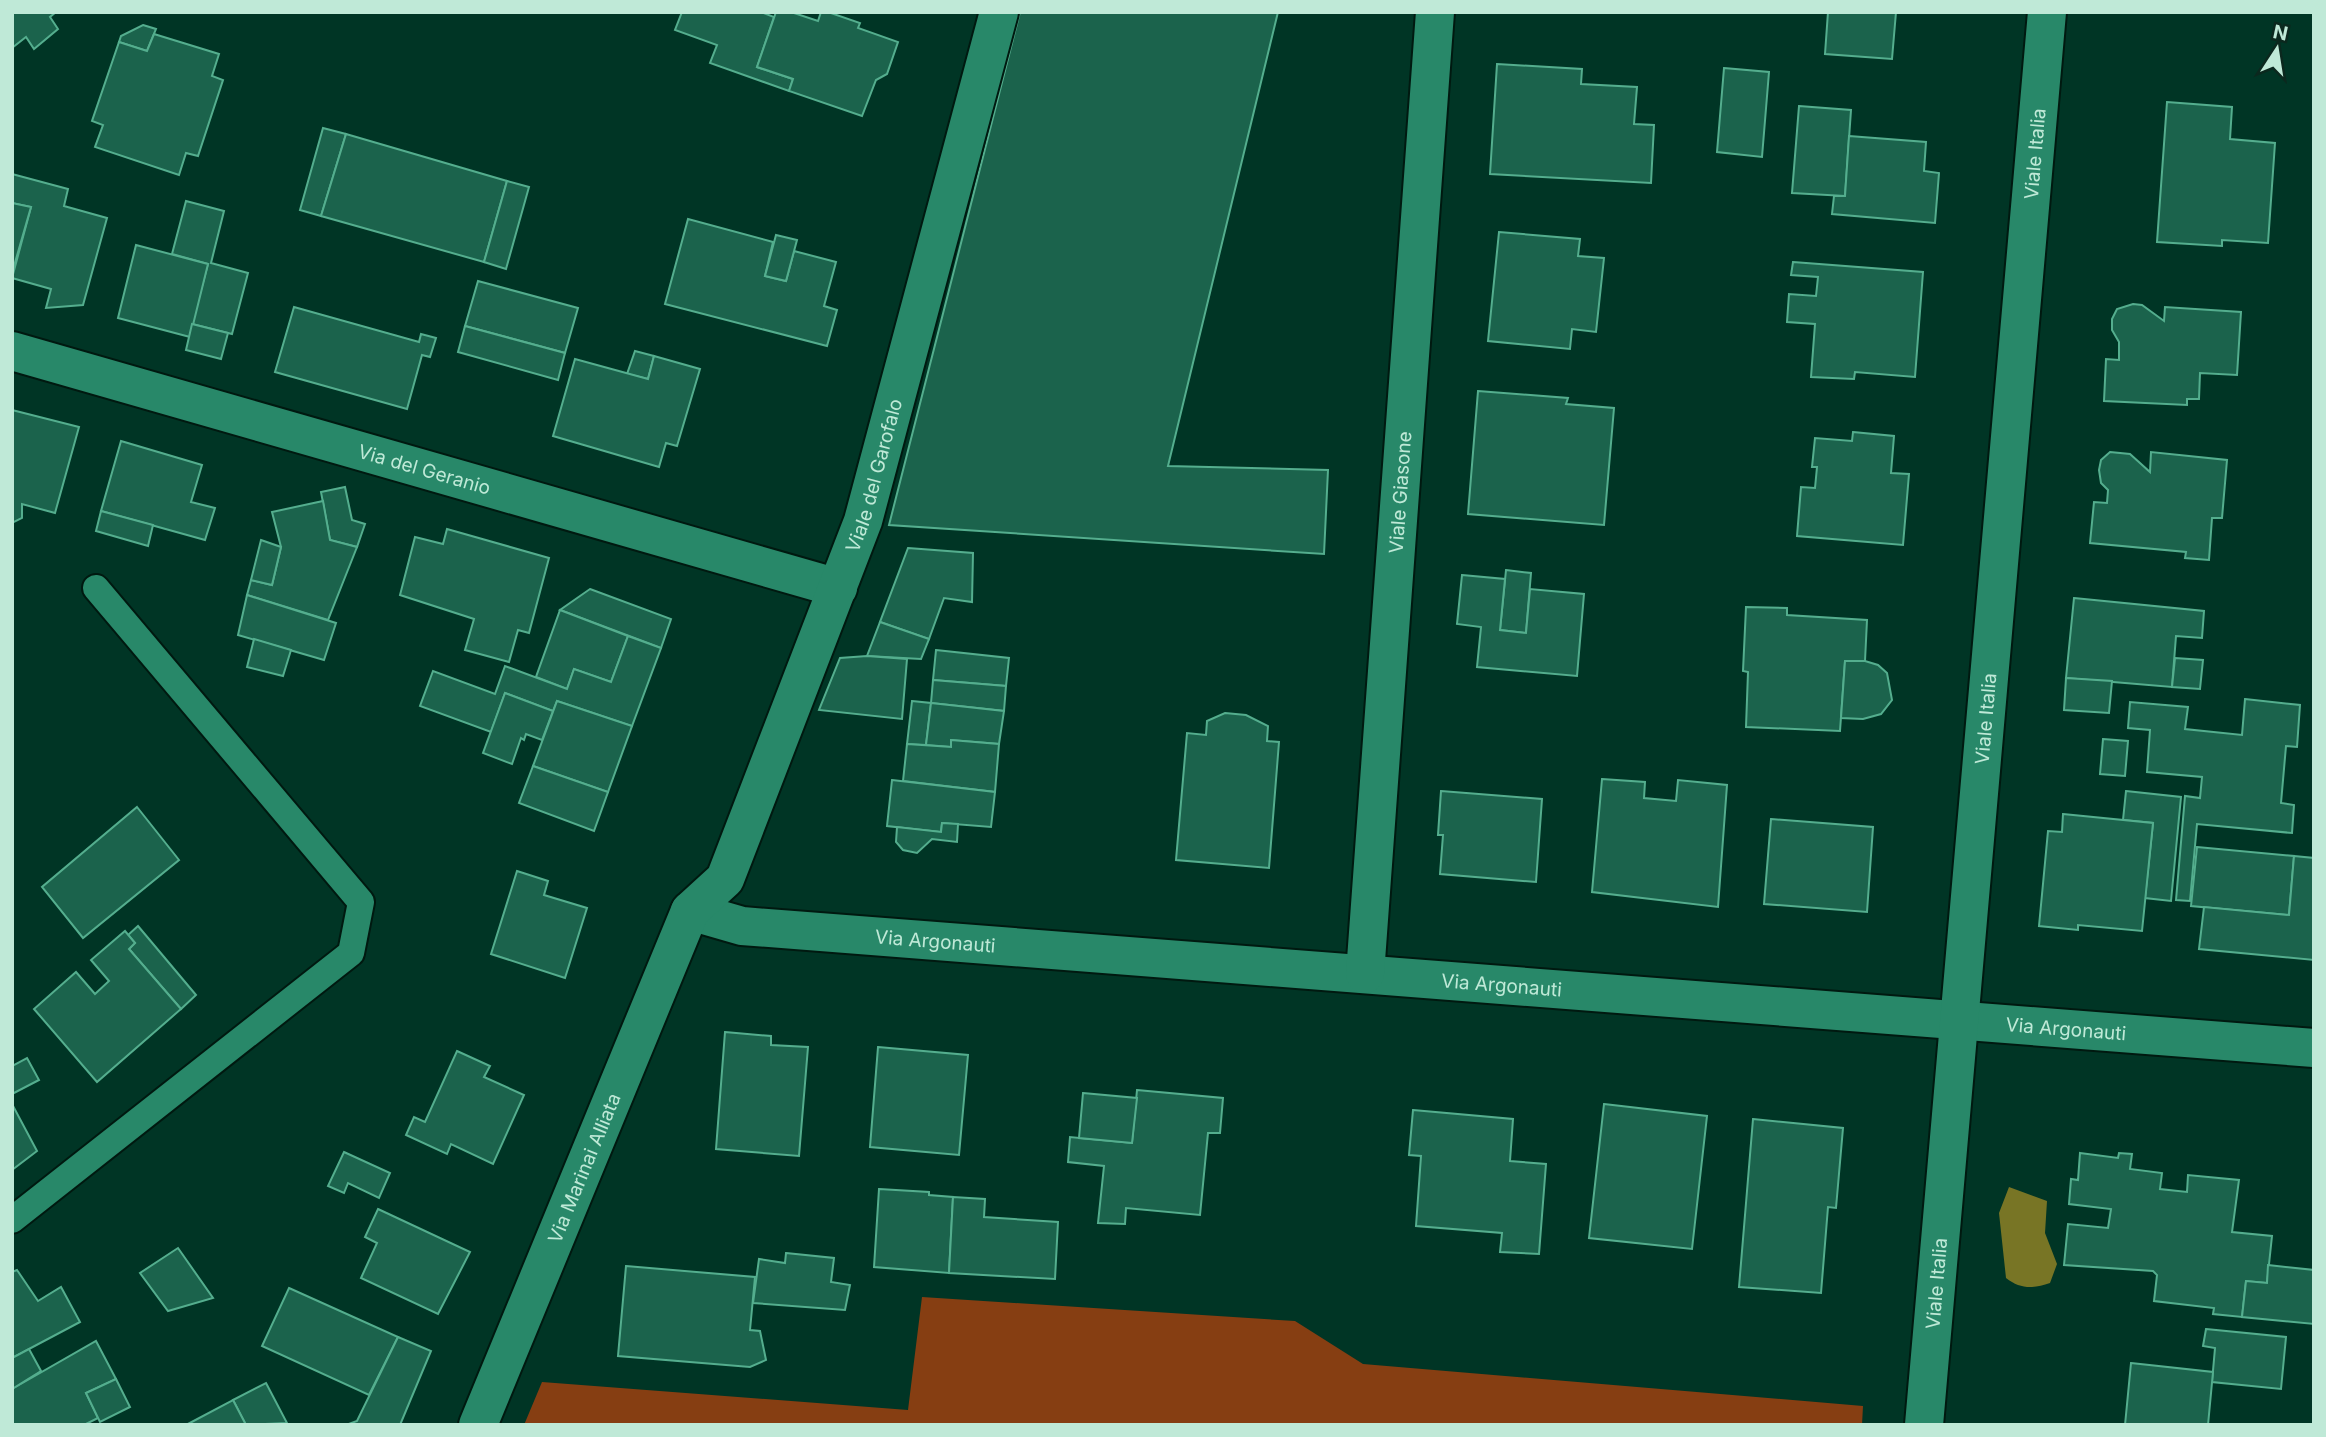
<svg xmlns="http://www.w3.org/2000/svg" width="2326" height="1437" viewBox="0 0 2326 1437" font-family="Inter,sans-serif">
	<rect width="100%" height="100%" fill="#003525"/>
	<polygon fill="#863e12" points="922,1297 1295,1321 1363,1364 1863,1406 1862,1425 524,1425 542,1382 908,1410"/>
	<path fill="#787525" d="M2009,1187l38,14 -2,32 12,31 -7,19c-17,6 -30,6 -44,-5l-7,-65z"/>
	<g fill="#1b634c" stroke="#54ae8e" stroke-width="2">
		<polygon points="12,12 56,12 50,17 58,29 34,49 26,37 12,48"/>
		<polygon points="682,12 761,12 774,17 757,67 793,79 789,91 710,63 717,45 675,30"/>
		<polygon points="776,12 791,12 818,21 821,12 828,12 860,23 858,28 898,42 887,74 876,80 862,116 789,91 793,79 757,67"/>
		<polygon points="1020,12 1278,12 1168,466 1328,470 1324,554 889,525"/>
		<polygon points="1828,12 1896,12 1892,59 1825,54"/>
		<polygon points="143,25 156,29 147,51 119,42 121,36"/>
		<polygon points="154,34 219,54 212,76 223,80 198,156 186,153 179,175 95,147 103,125 92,121 119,42 147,51"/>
		<polygon points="1497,64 1582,69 1581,84 1637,87 1634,124 1654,125 1651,183 1490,174"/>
		<polygon points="1724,68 1769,72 1762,157 1717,152"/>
		<polygon points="2167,102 2232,107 2230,139 2275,143 2268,243 2222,240 2222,246 2157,242"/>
		<polygon points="1799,106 1851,110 1845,196 1792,193"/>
		<polygon points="323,128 346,134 321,216 300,210"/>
		<polygon points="346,134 507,181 484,262 321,216"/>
		<polygon points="1849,136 1926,142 1924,171 1939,173 1935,223 1832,214 1834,196 1845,196"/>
		<polygon points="12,174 68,189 64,206 107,218 83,305 46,308 51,289 12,278 31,207 12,203"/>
		<polygon points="507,181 529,187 506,269 484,262"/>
		<polygon points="186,201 224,211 211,263 248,273 232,334 192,324 208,264 172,254"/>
		<polygon points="12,203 31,207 12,273"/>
		<polygon points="688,219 773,242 765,276 786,281 794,251 836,262 824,306 837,310 827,346 665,304"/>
		<polygon points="1499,232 1580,239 1578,256 1604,258 1596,332 1572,329 1570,349 1488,341"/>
		<polygon points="776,235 797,240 786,281 765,276"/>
		<polygon points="136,245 208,264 190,337 118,318"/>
		<polygon points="1793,262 1923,272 1915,377 1855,372 1854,379 1811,377 1815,324 1787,322 1789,294 1816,296 1818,277 1791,275"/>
		<polygon points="478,281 578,308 565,353 465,326"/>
		<polygon points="2133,304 2142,305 2164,321 2165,307 2241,312 2237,375 2200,373 2199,399 2187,399 2187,405 2104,401 2106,359 2119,360 2119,342 2112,330 2112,319 2117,309"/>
		<polygon points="294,307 419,342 421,334 436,338 430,357 422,355 407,409 275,372"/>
		<polygon points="192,324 228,333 221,359 186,350"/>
		<polygon points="465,326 565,353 558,380 458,352"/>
		<polygon points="635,351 654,356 648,379 627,374"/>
		<polygon points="654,356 700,369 677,446 666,443 659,467 553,436 575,359 648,379"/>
		<polygon points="1478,391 1568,398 1566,404 1614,408 1604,525 1468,514"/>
		<polygon points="12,410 79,427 55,513 22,504 22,518 12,523"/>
		<polygon points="1853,432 1894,436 1891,473 1909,474 1903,545 1797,536 1801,487 1815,488 1817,467 1812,467 1815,438 1852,441"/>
		<polygon points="121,441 202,465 191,502 215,508 205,540 101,511"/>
		<polygon points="2110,452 2130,454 2150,472 2151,452 2227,460 2222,518 2212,518 2209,560 2185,558 2186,552 2090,543 2094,502 2107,503 2108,490 2101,483 2099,470 2101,460"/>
		<polygon points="345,487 352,520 365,524 357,547 330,540 321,492"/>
		<polygon points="323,501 330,540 357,547 328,620 247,595 251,580 272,585 281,547 272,512"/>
		<polygon points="101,511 153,525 148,546 96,531"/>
		<polygon points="447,529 549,558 529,633 518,630 509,662 465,650 474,619 400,595 415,537 443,544"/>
		<polygon points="261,540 281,547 272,585 251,580"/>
		<polygon points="908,548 973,553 972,602 944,598 929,639 880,622"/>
		<polygon points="1506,570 1531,573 1526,633 1500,630"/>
		<polygon points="1462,575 1505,579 1500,630 1526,633 1530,589 1584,594 1577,676 1477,667 1481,627 1457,624"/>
		<polygon points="590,589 671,619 661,648 560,610"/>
		<polygon points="247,595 336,623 324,660 238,635"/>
		<polygon points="2074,598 2204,611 2202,638 2176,636 2172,687 2066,678"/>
		<polygon points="1746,607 1787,608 1787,615 1867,620 1865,661 1845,661 1840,731 1746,727 1748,672 1743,671"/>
		<polygon points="560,610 628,636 611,682 574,669 567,689 536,677"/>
		<polygon points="880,622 929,639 921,659 867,656"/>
		<polygon points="628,636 661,648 632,726 557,701 553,711 505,693 491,732 420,706 433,671 495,694 505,666 567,689 574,669 611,682"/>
		<polygon points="254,639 291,650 283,676 247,667"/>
		<polygon points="936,650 1009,658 1006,686 933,680"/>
		<polygon points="867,656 907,659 902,719 819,710 840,658"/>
		<polygon points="2175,658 2203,660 2200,689 2172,687"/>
		<polygon points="1845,661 1865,661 1878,665 1887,673 1892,700 1881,714 1863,719 1841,718"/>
		<polygon points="2066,678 2112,681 2109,713 2064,710"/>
		<polygon points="933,680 1006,686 1004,711 931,703"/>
		<polygon points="505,693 553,711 542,740 526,734 524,740 521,738 512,764 483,753"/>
		<polygon points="2245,699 2300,705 2297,747 2286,746 2281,803 2294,805 2292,833 2197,824 2190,901 2176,900 2185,796 2200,798 2202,777 2147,772 2150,730 2128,728 2130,702 2188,707 2185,729 2242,735"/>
		<polygon points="557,701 632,726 608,792 533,766"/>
		<polygon points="912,701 931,703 926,745 907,744"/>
		<polygon points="931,703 1004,711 999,744 951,740 951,747 926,745"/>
		<polygon points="1225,713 1246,715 1268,726 1267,741 1279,742 1269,868 1176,860 1187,733 1206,735 1207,721"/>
		<polygon points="2103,739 2128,741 2125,776 2100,774"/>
		<polygon points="951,740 999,744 995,792 903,781 907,744 951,747"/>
		<polygon points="533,766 608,792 594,831 519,803"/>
		<polygon points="1602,779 1645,782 1644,798 1676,801 1678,780 1727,785 1718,907 1592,892"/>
		<polygon points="892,780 995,792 991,827 942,823 941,832 887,826"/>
		<polygon points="1441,791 1542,799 1536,882 1440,874 1443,835 1438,835"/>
		<polygon points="2126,791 2181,797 2171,901 2145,898 2153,823 2123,820"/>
		<polygon points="137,807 179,860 83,938 42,887"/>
		<polygon points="2063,814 2153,823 2142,931 2078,925 2078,930 2039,926 2048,831 2062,832"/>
		<polygon points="1771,819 1873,827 1867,912 1764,904"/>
		<polygon points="942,823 958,824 957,842 932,839 917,853 903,850 896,842 897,827 941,832"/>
		<polygon points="2197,847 2294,856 2289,915 2191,906"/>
		<polygon points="2294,856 2314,858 2314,960 2199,949 2204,907 2289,915"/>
		<polygon points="517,871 548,881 544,895 587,908 565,978 491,954"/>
		<polygon points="138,926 196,995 181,1009 129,949 135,943 128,935"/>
		<polygon points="125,931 135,943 129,949 181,1009 97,1082 34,1009 76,972 95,994 109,981 91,960"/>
		<polygon points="725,1032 771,1036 771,1045 808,1047 799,1156 716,1149"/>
		<polygon points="878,1047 968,1055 959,1155 870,1147"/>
		<polygon points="457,1051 490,1066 484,1077 524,1095 493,1164 451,1144 447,1154 406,1135 414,1117 425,1122"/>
		<polygon points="27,1058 39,1080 12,1094 12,1066"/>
		<polygon points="1137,1090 1223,1098 1220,1133 1208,1133 1200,1215 1126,1208 1125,1224 1098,1223 1104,1166 1068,1162 1070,1137 1132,1143"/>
		<polygon points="1083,1093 1137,1098 1132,1143 1079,1138"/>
		<polygon points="12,1104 37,1151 12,1170"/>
		<polygon points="1604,1104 1707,1116 1692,1249 1589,1238"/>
		<polygon points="1413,1110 1513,1119 1510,1161 1546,1164 1539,1254 1500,1252 1502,1233 1416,1226 1421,1156 1409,1155"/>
		<polygon points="1753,1119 1843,1128 1836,1208 1828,1207 1821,1293 1739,1287"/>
		<polygon points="344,1152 390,1173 379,1198 348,1183 344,1193 328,1186"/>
		<polygon points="2080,1153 2118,1158 2119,1153 2132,1154 2130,1169 2162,1173 2160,1189 2187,1192 2188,1175 2239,1180 2232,1232 2272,1236 2267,1283 2246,1281 2242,1317 2213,1314 2214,1308 2154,1301 2157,1275 2153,1271 2064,1265 2068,1224 2108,1228 2111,1209 2069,1204 2071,1179 2078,1180"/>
		<polygon points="879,1189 929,1192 929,1195 953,1197 949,1273 874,1267"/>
		<polygon points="953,1197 985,1199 984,1217 1058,1222 1055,1279 949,1273"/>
		<polygon points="378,1209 470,1252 438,1314 361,1278 377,1243 365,1237"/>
		<polygon points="178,1248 213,1298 168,1311 140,1273"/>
		<polygon points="786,1253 834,1258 831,1282 850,1285 845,1310 753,1303 759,1259 785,1263"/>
		<polygon points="2268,1265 2314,1270 2314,1324 2242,1317 2246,1281 2267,1283"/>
		<polygon points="626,1266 755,1277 750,1330 760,1331 766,1360 750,1367 618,1356"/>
		<polygon points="17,1270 38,1301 61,1287 80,1322 12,1358 12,1272"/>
		<polygon points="289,1288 398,1337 369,1395 262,1346"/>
		<polygon points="2206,1329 2286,1337 2281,1389 2212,1382 2215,1348 2203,1346"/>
		<polygon points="398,1337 431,1351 400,1425 346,1425 357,1421"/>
		<polygon points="96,1341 116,1379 86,1393 98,1418 84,1425 12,1425 12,1389"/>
		<polygon points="29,1349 41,1371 12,1389 12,1358"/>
		<polygon points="2131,1363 2213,1372 2208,1425 2125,1425"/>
		<polygon points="116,1379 130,1407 100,1422 86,1393"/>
		<polygon points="266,1383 287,1423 246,1425 233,1400"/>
		<polygon points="233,1400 246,1425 186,1425"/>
	</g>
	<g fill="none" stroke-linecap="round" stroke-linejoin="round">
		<defs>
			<polyline id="service" points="12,1220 351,953 361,902 96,588"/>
			<g id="minor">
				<path id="s1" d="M12,351l826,237"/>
				<path id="s2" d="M690,911l52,15 1572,122"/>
				<path id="s3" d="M1365,974l70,-962"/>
				<path id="s4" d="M478,1425l212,-514 35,-32 138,-358 136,-509"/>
				<path id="s5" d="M1924,1425l123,-1413"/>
			</g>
		</defs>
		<use href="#service" stroke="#001910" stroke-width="30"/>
		<use href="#minor" stroke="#001910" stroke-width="42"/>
		<use href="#service" stroke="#288869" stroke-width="26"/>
		<use href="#minor" stroke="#288869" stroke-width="38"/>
	</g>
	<g text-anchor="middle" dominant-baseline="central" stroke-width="6" stroke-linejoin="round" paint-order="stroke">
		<g font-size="19" fill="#bfe9d7" stroke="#0b281e">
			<text stroke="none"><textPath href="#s5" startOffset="1276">Viale Italia</textPath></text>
			<text stroke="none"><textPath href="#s1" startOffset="429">Via del Geranio</textPath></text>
			<text stroke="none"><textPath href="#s4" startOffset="1034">Viale del Garofalo</textPath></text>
			<text stroke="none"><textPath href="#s3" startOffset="483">Viale Giasone</textPath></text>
			<text stroke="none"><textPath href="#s5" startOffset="709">Viale Italia</textPath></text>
			<text stroke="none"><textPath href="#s2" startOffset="248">Via Argonauti</textPath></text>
			<text stroke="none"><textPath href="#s2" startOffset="816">Via Argonauti</textPath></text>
			<text stroke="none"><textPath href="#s2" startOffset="1382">Via Argonauti</textPath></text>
			<text stroke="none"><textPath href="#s4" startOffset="278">Via Marinai Alliata</textPath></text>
			<text stroke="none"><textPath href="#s5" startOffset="142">Viale Italia</textPath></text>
		</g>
	</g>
	<rect width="2326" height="1437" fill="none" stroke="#bfe9d7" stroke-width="28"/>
	<g transform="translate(2277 49) rotate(12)" stroke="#0b281e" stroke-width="5" paint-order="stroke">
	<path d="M0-5L12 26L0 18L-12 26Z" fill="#bfe9d7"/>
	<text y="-10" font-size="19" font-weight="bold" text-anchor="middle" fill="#bfe9d7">N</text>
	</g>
</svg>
